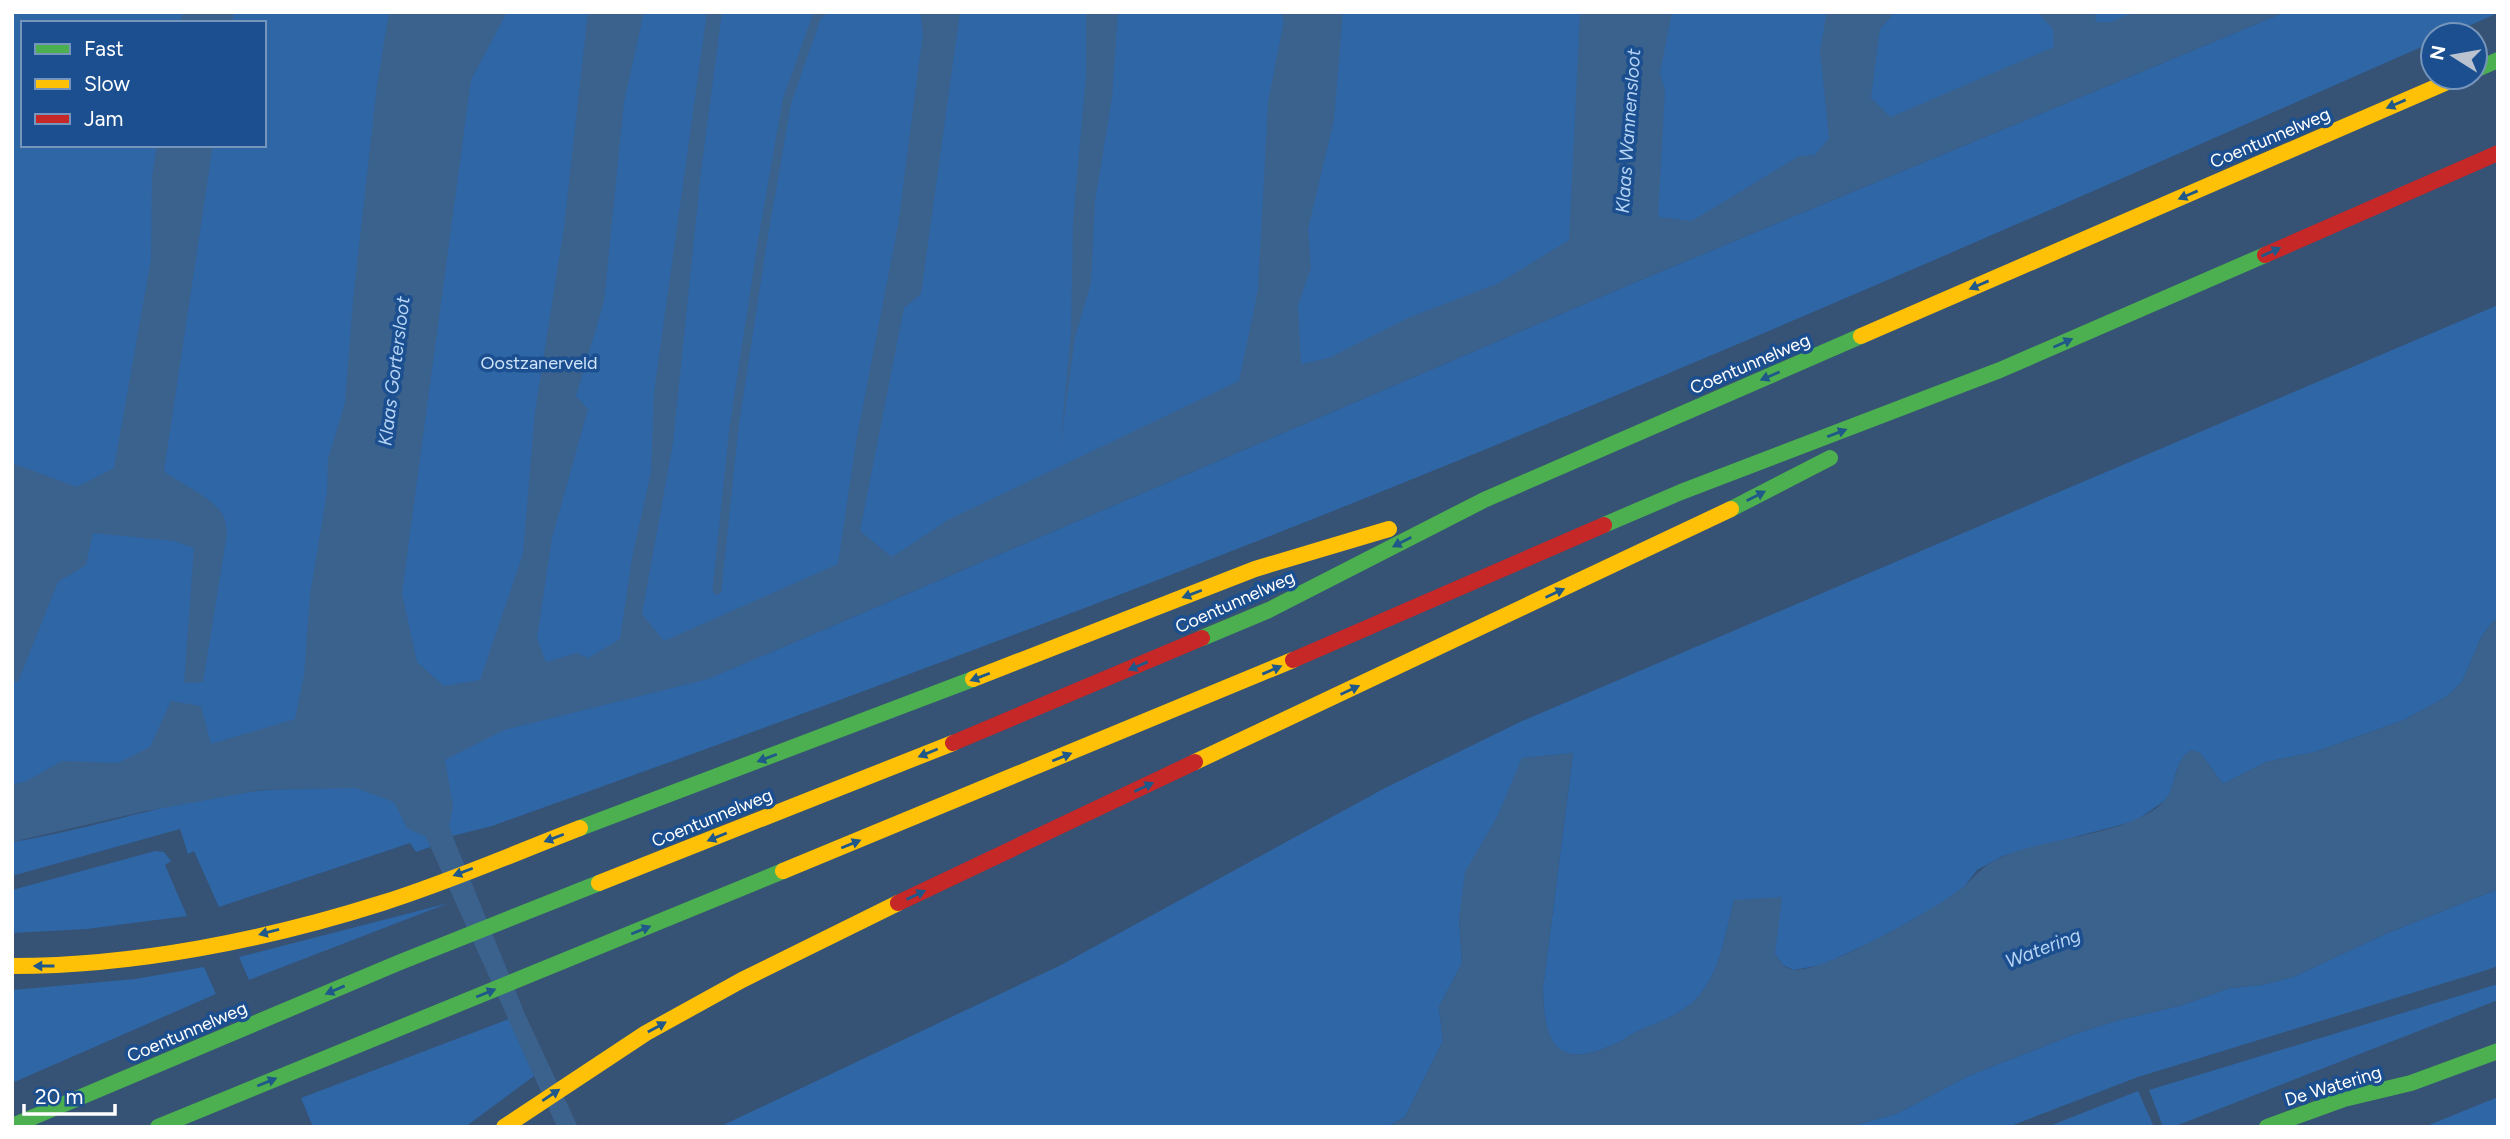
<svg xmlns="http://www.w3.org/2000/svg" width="2510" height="1139" viewBox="0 0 2510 1139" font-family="Figtree,sans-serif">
	<rect width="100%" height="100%" fill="#365274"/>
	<g fill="#2f66a5" fill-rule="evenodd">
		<path d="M12,12h2235l-1539,667 923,-395 654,-272 213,1 -50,22h-15v7c-350,154 -700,308 -1055,451 -293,118 -589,227 -886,333l-40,10 -2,-7v11l-34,12 -6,-9 -191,64 -25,-56 -6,3 -8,-25 -168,47v-34c94,-15 183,-51 279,-53l-29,-3 -250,53zM23,23h241v122h-241z"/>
		<path d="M2498,305v315l-5,1 -12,17 -19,44 -16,15 -42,23 -89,32 -49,10 -43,22 -23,-31 -9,-3 -14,19 -8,29 -34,23 -132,35 -26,14 -13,17 -24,17 -60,34 -58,27 -29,5 -10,-5 -49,-65c-9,34 -13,74 -39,100 -16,16 -36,22 -57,31 -8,3 -14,10 -23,13 -60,27 -71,-1 -72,-56l30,-235 -50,5 -64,161 3,44 -23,44 4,34 -38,76 -18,10h-668l340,-161 326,-178 137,-67z"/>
		<polygon points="155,851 164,852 171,861 165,865 187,916 87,929 12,933 12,890"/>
		<polygon points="2498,889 2498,966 2487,970 2138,1077 2008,1127 1847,1127 1896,1114 1968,1076 2075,1034 2119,1020 2179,1006 2230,988 2262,985 2293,977 2385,934"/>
		<polygon points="449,903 249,980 239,957"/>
		<polygon points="204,967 216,994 12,1083 12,990 135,979"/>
		<polygon points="2498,984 2498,1000 2173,1127 2163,1127 2149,1090"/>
		<polygon points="509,1019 534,1076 465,1127 313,1127 301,1098"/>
		<polygon points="2138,1091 2154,1127 2047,1127"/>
		<polygon points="2498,1097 2498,1127 2424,1127"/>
	</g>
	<g fill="#3b618d">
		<polygon points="182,12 234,12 232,23 180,23"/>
		<polygon points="389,12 507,12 471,80 402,593 417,662 444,686 480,680 523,554 535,412 564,227 588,12 644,12 624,102 604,302 576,396 588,409 552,538 537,638 546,662 577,653 588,658 620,639 632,558 651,472 654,392 707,12 722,12 701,172 673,443 642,614 664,641 838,564 856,442 898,225 923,33 920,12 960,12 921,294 904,308 860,531 892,557 948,520 1239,381 1258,290 1268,102 1284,21 1281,12 1343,12 1334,120 1308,229 1311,268 1298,305 1301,364 1329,358 1408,318 1499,283 1569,240 1580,12 1672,12 1660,73 1665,91 1658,217 1692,221 1799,156 1815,155 1829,138 1820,50 1827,12 1895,12 1880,29 1871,98 1891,117 2054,47 2053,29 2037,12 2095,12 2096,22 2111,22 2134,12 2285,12 1631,284 708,679 504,730 445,760 453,806 449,827 525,1014 578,1127 557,1127 426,837 407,828 394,802 356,788 261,790 141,812 12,842 12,784 25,782 62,761 118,763 150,747 171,701 201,706 211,744 295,719 304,675 310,595 327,492 328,459 345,403 353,300 377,85"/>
		<polygon points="1086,12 1118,12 1112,98 1095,201 1091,283 1075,337 1060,448 1071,332 1073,222 1086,74"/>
		<path d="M157,145h56l-49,326c16,13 52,28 60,46 2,4 2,12 3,17l-24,148 -19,1 10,-135 -19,-7 -82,-8 -7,32 -28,17 -40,100 -6,-1v-218l65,24 37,-19 37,-209 1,-82z"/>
		<path d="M2498,620v269l-113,45 -92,43 -31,8 -32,3 -51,18 -60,14 -44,14 -107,42 -72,38 -49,13h-460l18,-10 38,-76 -4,-34 23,-44 -3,-44 6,-47 32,-55 25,-59 51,-5 -30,235c1,55 13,83 72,56 9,-3 15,-10 23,-13 20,-9 41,-15 57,-31 26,-26 30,-66 39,-100l48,-3 -7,57c5,8 10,16 20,16 32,1 138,-60 166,-81 15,-12 21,-24 41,-32 49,-21 106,-19 152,-47 28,-18 15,-49 38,-60l8,3 23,31 43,-22 49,-10 89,-32 42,-23 16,-15 19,-44 12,-17z"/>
	</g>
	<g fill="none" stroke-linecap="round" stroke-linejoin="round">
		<polyline stroke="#3b618d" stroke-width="9" points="717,590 734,427 763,238 787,101 817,16 822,12"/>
		<g stroke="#4caf50" stroke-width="16">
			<polyline points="2475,70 2498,60"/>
			<polyline points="1731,509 1830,458"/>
			<polyline points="1604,525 1681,492 2000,370 2265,255"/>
			<polyline points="1202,638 1269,610 1484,500 1861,336"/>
			<polyline points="580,828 973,679"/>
			<polyline points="12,1126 398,963 599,883"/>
			<polyline points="158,1127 783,871"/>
			<polyline points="2267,1127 2344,1099 2411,1083 2498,1051"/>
		</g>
		<g stroke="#ffc107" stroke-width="16">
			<polyline points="1861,336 2459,77"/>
			<polyline points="973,679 1255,569 1389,529"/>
			<polyline points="1195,762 1731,509"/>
			<polyline points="783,871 1293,660"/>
			<polyline points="599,883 953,743"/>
			<path d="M12,966c123,0 253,-26 370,-63 67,-21 133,-50 198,-75"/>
			<polyline points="504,1127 646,1033 742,980 898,903"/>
		</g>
		<g stroke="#c62828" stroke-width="16">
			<polyline points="2265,255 2498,153"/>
			<polyline points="1293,660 1604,525"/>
			<polyline points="953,743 1202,638"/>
			<polyline points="898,903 1195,762"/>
		</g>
	</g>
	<defs><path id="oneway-solid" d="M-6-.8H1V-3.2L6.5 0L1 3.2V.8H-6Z" transform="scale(1.75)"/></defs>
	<g fill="#205989">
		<use href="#oneway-solid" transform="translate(2396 104) rotate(157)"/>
		<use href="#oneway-solid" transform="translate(2188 195) rotate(157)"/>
		<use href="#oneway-solid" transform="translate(2271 252) rotate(-24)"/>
		<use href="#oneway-solid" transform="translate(1979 285) rotate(157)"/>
		<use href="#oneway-solid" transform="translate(2063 343) rotate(-24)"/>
		<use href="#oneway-solid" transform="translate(1770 376) rotate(157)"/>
		<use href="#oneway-solid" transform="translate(1837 433) rotate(-21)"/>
		<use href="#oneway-solid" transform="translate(1756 496) rotate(-27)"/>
		<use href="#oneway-solid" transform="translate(1402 542) rotate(153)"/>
		<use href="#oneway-solid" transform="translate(1555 593) rotate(-25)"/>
		<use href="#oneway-solid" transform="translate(1192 594) rotate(159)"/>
		<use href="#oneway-solid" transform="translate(1138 666) rotate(157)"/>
		<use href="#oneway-solid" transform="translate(1272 670) rotate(-23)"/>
		<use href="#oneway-solid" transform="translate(980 677) rotate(159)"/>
		<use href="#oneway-solid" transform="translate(1350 690) rotate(-25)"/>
		<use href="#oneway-solid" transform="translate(928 753) rotate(158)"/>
		<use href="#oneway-solid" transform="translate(1062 757) rotate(-22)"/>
		<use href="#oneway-solid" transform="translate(767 758) rotate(159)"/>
		<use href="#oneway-solid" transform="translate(1144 787) rotate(-25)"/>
		<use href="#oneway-solid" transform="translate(717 837) rotate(158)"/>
		<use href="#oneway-solid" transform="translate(554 838) rotate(159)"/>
		<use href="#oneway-solid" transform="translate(851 844) rotate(-22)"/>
		<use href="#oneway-solid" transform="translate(463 872) rotate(159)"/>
		<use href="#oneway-solid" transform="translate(916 895) rotate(-26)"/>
		<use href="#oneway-solid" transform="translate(641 930) rotate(-22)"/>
		<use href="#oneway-solid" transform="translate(269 932) rotate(165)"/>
		<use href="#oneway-solid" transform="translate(44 966) rotate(180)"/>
		<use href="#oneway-solid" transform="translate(335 990) rotate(157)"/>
		<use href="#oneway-solid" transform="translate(486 993) rotate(-22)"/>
		<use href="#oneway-solid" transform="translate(657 1027) rotate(-29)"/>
		<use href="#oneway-solid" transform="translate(267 1082) rotate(-22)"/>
		<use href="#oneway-solid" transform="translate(551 1095) rotate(-34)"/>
	</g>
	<g text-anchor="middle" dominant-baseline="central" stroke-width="7" stroke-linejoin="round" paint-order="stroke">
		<g font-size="18" fill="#fff" stroke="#1b4f8f">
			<text transform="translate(2270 138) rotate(-23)">Coentunnelweg</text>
			<text transform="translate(1750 364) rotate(-23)">Coentunnelweg</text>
			<text transform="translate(1235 602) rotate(-24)">Coentunnelweg</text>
			<text transform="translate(712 818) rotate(-22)">Coentunnelweg</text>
			<text transform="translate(187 1032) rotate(-23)">Coentunnelweg</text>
			<text transform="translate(2333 1086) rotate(-17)">De Watering</text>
		</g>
		<g font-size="18" fill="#cfe3fa" stroke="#1b4f8f">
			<text x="539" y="363">Oostzanerveld</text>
		</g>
		<g font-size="19" font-style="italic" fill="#b5d3f5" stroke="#1b4f8f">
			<text transform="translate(1628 131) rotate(-86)">Klaas Wannensloot</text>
			<text transform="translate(394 371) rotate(-83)">Klaas Gortersloot</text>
			<text transform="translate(2043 948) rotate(-21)">Watering</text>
		</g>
	</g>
	<rect width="2510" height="1139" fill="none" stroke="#ffffff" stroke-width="28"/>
	<rect x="21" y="21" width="245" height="126" fill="#1b4f8f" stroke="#7695bc" stroke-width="2"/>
	<rect x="35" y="44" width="35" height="10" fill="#4caf50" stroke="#7695bc" stroke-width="2"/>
	<text x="84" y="56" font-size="21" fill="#ffffff">Fast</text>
	<rect x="35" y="79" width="35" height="10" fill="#ffc107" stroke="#7695bc" stroke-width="2"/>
	<text x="84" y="91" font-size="21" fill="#ffffff">Slow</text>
	<rect x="35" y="114" width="35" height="10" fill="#c62828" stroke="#7695bc" stroke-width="2"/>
	<text x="84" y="126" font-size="21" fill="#ffffff">Jam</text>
	<g transform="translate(2454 56) rotate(281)"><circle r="33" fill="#1b4f8f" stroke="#7695bc" stroke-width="2"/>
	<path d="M0-5L12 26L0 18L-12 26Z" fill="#b9c2ce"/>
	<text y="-10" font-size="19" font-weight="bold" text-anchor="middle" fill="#ffffff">N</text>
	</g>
	<path d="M24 1104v10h91v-10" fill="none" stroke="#ffffff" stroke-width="3.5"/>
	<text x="35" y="1104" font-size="21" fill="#ffffff" stroke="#1b4f8f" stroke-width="5" paint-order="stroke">20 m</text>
</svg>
